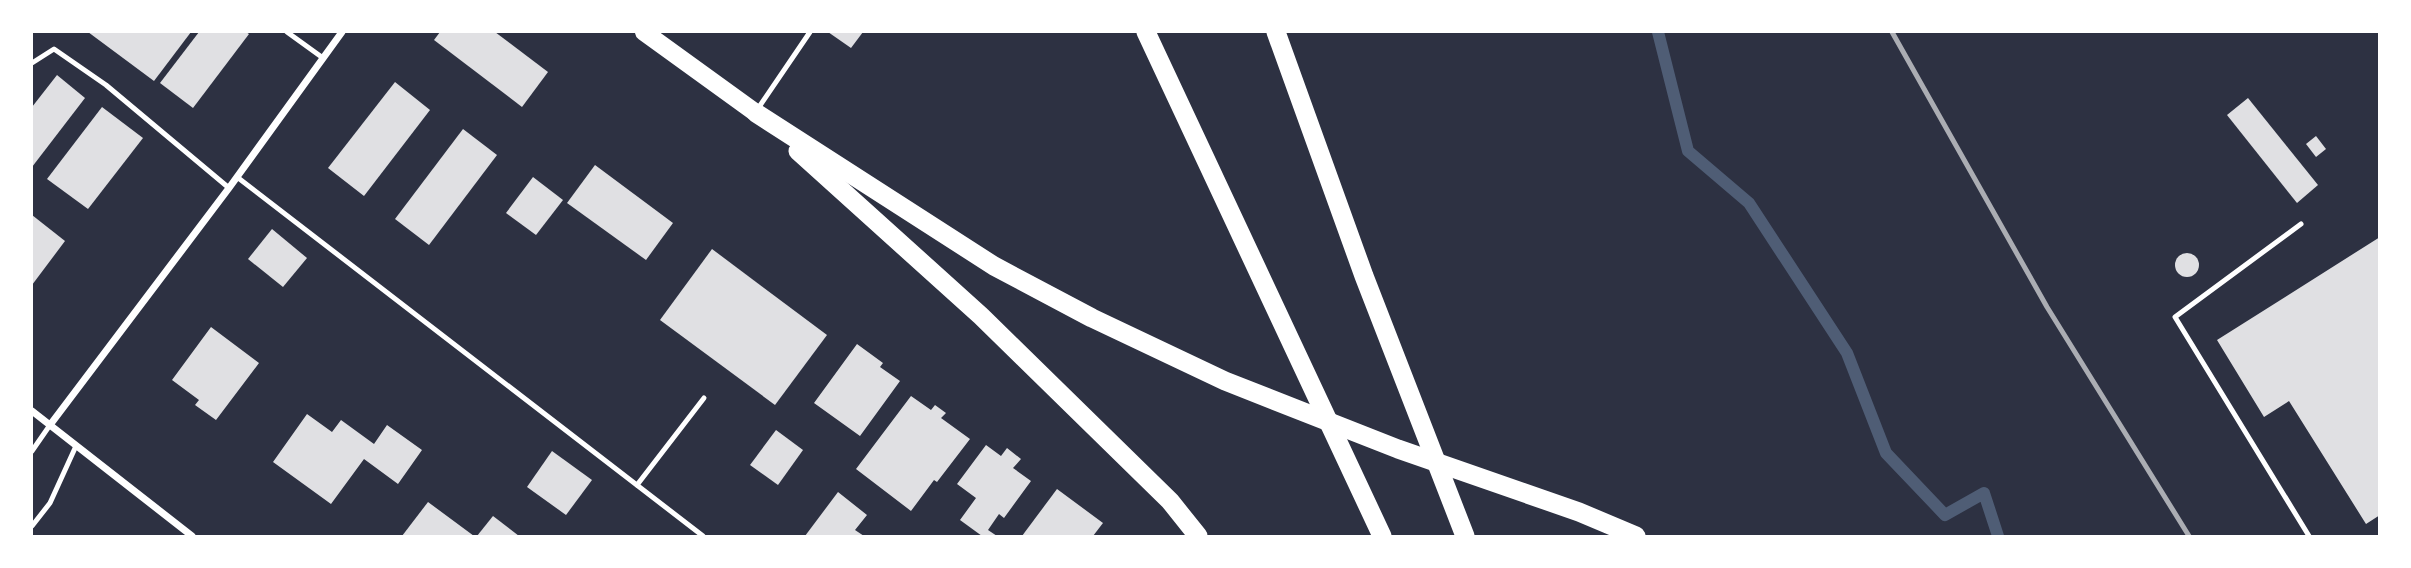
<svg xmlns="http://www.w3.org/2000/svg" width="2411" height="568" viewBox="0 0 2411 568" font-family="Overpass,sans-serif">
	<rect width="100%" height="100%" fill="#2d3142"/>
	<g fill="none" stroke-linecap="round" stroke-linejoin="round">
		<polyline stroke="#4f5d75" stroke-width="12" points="1658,32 1688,151 1749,203 1847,353 1886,453 1945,515 1984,493 1998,536"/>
	</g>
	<g fill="#e0e0e3">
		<polygon points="88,32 191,32 154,81"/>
		<polygon points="199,32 246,32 249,34 193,108 160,83"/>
		<polygon points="440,32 495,32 548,72 522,107 434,40"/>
		<polygon points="828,32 863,32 851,48"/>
		<polygon points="57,75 85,98 32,167 32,107"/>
		<polygon points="395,82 430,110 364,196 328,168"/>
		<polygon points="2248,98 2318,185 2297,203 2227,115"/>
		<polygon points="102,107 143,138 88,209 47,179"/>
		<polygon points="463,129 497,155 429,245 395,219"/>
		<polygon points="2316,136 2326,149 2316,157 2306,144"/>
		<polygon points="595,165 673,223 646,260 567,203"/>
		<polygon points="533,177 563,200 536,235 506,213"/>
		<polygon points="32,215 65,241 32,285"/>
		<polygon points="272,229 307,258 283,287 248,259"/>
		<polygon points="2380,237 2380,515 2366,524 2289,401 2264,417 2217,340"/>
		<polygon points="712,249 827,335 775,405 660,320"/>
		<circle cx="2187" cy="265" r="12"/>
		<polygon points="211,327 259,363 216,420 195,405 199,400 172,380"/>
		<polygon points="857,344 883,363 880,367 900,381 860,436 814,403"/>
		<polygon points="911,396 931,410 935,405 946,413 941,418 970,439 937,482 934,480 911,511 856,469"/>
		<polygon points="307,414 332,432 341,420 374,444 387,425 422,450 398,484 364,459 331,504 273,462"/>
		<polygon points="776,430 803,450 778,485 750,465"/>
		<polygon points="986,445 1001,456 1007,448 1021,459 1013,468 1031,481 1004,518 999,514 988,530 997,536 982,536 960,520 976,498 957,484"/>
		<polygon points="552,451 592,480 566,515 527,487"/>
		<polygon points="1057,489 1103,523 1093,536 1022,536"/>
		<polygon points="838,492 867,515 855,530 864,536 805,536"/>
		<polygon points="428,502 474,536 402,536"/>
		<polygon points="493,516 519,536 477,536"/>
	</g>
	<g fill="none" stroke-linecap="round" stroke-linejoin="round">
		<g stroke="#fff" stroke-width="5">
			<polyline points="287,32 323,58"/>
			<polyline points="32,63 54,49 106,85 229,188"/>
			<polyline points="757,110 810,32"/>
			<polyline points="237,177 703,536"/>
			<polyline points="2301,224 2175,317 2309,536"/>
			<polyline points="32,451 50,425"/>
			<polyline points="637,485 704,398"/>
			<polyline points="32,526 50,503 76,446"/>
		</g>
		<g stroke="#fff" stroke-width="7">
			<polyline points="32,411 192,536"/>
			<polyline points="50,425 229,188 342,32"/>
		</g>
		<polyline stroke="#fff" stroke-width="18" points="644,32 756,113"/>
		<g stroke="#fff" stroke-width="19">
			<polyline points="1146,32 1382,536"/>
			<polyline points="1276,32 1364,276 1465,536"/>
			<polyline points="756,113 994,266 1092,318 1225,381 1398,449 1579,512 1636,536"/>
			<polyline points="798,151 981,316 1170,501 1198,536"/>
		</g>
		<polyline stroke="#abadb3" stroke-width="5" points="1892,32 2047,307 2189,536"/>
	</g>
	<rect width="2411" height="568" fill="none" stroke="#ffffff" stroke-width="66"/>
</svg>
